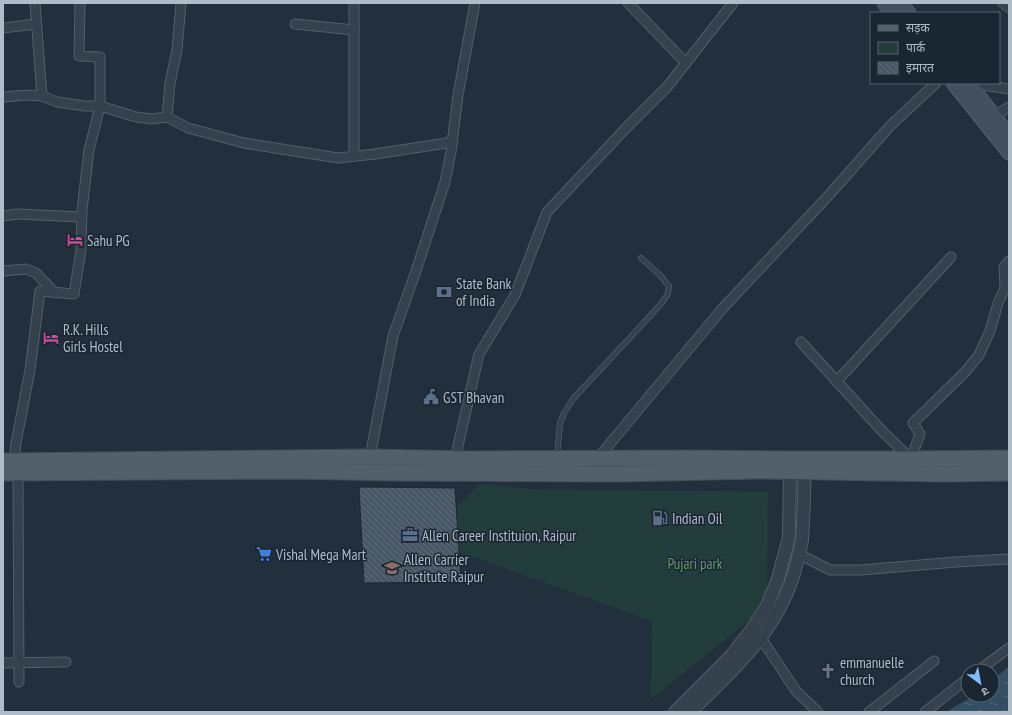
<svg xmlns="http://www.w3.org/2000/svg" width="1012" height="715" viewBox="0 0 1012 715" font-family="'PT Sans Narrow','Noto Sans Devanagari',sans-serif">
	<defs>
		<pattern id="water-ripples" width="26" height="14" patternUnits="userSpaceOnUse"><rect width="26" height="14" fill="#344e64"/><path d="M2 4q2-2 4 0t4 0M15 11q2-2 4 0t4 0" fill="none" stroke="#4f6679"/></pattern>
		<pattern id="building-back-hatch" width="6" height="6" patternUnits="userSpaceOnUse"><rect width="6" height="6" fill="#475765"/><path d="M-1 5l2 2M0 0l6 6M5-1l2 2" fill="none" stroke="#5f6d7a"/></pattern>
	</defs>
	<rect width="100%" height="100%" fill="#21303c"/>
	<polygon fill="#233d3d" points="479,484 531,489 768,492 767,606 651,699 652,621 426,540"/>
	<polygon fill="url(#water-ripples)" points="1009,667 1009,712 946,712 975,695 992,695 992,680"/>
	<polygon fill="url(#building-back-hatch)" stroke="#1c2833" points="359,487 455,488 461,582 364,583"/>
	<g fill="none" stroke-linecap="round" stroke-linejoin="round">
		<defs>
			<polyline id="service" points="557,456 560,423 564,413 573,399 661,304 668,294 669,286 659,274 641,258"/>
			<g id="minor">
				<polyline points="35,3 42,96"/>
				<polyline points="628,3 686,63"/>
				<polyline points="1003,3 1009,8"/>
				<polyline points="295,24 354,30"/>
				<polyline points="3,28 36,24"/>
				<polyline points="970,83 1009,89"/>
				<polyline points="3,97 27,95 42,96 57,102 85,106 100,106 136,117 152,119 167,117 188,128 244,143 338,158 375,154 453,142"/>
				<polyline points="994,116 1009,107"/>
				<polyline points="167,117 170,83 177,50 181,3"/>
				<polyline points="354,156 354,3"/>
				<polyline points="3,216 17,214 81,217"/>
				<polyline points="3,271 26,269 36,273 55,293"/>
				<polyline points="801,342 882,431 911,459 920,434 913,423 966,371 979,355 990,331 998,303 1005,288 1004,267 1009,261"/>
				<polyline points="837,381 951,257"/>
				<polyline points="370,457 393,336 416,271 445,182 451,152 458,95 475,3"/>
				<polyline points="598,458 722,309 829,195 890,126 936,83"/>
				<polyline points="455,459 479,354 515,295 547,212 627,127 667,87 733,3"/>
				<polyline points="14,461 16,443 30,370 40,291 74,294 81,250 82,210 89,150 100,106 100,57 79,56 80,3"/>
				<polyline points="18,472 19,682"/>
				<polyline points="799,554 830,570 861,570 956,562 1009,559"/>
				<polyline points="761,638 796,691 818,712"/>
				<polyline points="3,663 66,662"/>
				<polyline points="978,671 1009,648"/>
				<polyline points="869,712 934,661"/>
				<polyline points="925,712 968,678"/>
			</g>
			<g id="tertiary">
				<polyline points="675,712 731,656 752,629 767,606 778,579 789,537 790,464"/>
				<path d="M690,712c45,-44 90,-83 106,-146 2,-9 5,-18 6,-27 2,-25 2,-51 3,-76"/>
			</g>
			<g id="secondary">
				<polyline points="884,3 892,13"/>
				<polyline points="900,3 909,13"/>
				<polyline points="953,83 1009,153"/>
				<polyline points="969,83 1009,135"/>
			</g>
			<g id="primary">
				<polyline points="3,461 370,457 470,459 688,458 790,459 911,459 1009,458"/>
				<polyline points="3,473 288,471 399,473 617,474 759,471 946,474 1009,473"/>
			</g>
		</defs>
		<use href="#service" stroke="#535f6a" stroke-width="6"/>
		<use href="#minor" stroke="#535f6a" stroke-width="11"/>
		<use href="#tertiary" stroke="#535f6a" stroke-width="14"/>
		<use href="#secondary" stroke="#535f6a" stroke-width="15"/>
		<use href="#primary" stroke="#414d58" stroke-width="17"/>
		<use href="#service" stroke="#35414c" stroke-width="4.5"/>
		<use href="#minor" stroke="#35414c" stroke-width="9"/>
		<use href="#tertiary" stroke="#35414c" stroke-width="12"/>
		<use href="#secondary" stroke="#43515f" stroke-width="13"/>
		<use href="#primary" stroke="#53606c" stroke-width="15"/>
	</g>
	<defs>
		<symbol id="hotel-bare" viewBox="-9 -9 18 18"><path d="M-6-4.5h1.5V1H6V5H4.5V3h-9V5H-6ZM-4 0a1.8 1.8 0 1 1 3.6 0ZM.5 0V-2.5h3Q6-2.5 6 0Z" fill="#d1479c" stroke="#1a2631" stroke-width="2.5" paint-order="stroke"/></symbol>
		<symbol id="bank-bare" viewBox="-9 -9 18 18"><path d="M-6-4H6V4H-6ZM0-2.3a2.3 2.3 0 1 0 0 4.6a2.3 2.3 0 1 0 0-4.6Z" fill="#5c6f8a" stroke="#1a2631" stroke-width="2.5" paint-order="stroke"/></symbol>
		<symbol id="civic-bare" viewBox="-9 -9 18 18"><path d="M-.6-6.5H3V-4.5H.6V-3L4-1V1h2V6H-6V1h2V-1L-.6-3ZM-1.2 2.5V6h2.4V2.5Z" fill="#5c6f8a" stroke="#1a2631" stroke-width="2.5" paint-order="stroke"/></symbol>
		<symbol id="fuel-bare" viewBox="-9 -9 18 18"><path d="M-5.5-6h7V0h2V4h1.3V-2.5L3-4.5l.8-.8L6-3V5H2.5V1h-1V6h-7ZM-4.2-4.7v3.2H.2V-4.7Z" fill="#5c6f8a" stroke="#1a2631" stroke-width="2.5" paint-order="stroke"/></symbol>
		<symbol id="office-bare" viewBox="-9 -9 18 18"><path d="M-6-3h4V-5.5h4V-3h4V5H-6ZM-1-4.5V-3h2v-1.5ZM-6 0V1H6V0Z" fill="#5c6f8a" stroke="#1a2631" stroke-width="2.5" paint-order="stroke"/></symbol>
		<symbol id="supermarket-bare" viewBox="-9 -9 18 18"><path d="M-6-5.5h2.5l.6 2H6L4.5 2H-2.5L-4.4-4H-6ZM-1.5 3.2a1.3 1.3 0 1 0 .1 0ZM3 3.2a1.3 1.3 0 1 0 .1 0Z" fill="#3f7fe0" stroke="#1a2631" stroke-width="2.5" paint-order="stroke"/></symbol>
		<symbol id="school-bare" viewBox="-9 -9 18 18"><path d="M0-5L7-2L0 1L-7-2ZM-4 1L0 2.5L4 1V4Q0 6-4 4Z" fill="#8d6e63" stroke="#1a2631" stroke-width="2.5" paint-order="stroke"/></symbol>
		<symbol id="church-bare" viewBox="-9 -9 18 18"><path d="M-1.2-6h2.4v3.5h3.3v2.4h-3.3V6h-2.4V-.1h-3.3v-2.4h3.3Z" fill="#6b7280" stroke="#1a2631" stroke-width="2.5" paint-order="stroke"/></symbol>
	</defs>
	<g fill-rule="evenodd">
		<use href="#hotel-bare" x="64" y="229" width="22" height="22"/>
		<use href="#bank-bare" x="433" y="281" width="22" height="22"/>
		<use href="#hotel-bare" x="40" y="327" width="22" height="22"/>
		<use href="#civic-bare" x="420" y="386" width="22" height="22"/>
		<use href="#fuel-bare" x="649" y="507" width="22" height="22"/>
		<use href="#office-bare" x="399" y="524" width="22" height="22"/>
		<use href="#supermarket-bare" x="253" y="543" width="22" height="22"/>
		<use href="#school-bare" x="381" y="557" width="22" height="22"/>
		<use href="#church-bare" x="817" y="660" width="22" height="22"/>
	</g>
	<g text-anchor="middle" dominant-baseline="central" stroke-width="3" stroke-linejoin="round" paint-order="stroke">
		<g font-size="15" fill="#b0bcc8" stroke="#1a2631" text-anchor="start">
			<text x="87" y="240">Sahu PG</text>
			<text x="456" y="283">State Bank<tspan x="456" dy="17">of India</tspan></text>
			<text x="63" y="329">R.K. Hills<tspan x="63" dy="17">Girls Hostel</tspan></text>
			<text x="443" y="397">GST Bhavan</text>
			<text x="672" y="518">Indian Oil</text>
			<text x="422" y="535">Allen Career Instituion, Raipur</text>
			<text x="276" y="554">Vishal Mega Mart</text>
			<text x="404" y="559">Allen Carrier<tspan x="404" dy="17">Institute Raipur</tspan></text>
			<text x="840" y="662">emmanuelle<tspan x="840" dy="17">church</tspan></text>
		</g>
		<g font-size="15" fill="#669a6c" stroke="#1a2631">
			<text x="695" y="563">Pujari park</text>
		</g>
	</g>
	<rect width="1012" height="715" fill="none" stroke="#b0bcc8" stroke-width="8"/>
	<rect x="870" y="12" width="130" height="72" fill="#1a2631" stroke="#56626d"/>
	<rect x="878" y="25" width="20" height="6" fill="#53606c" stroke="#56626d"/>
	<text x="906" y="32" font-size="12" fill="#b0bcc8">सड़क</text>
	<rect x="878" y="42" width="20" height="12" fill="#233d3d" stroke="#56626d"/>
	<text x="906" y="52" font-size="12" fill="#b0bcc8">पार्क</text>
	<rect x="878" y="62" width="20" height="12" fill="url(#building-back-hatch)" stroke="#56626d"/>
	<text x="906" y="72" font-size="12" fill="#b0bcc8">इमारत</text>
	<g transform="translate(980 683) rotate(148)"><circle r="19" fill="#1a2631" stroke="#56626d"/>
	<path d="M0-3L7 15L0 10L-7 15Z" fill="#80befd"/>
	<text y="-6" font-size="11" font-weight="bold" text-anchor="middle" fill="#b0bcc8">उ</text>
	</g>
</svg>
